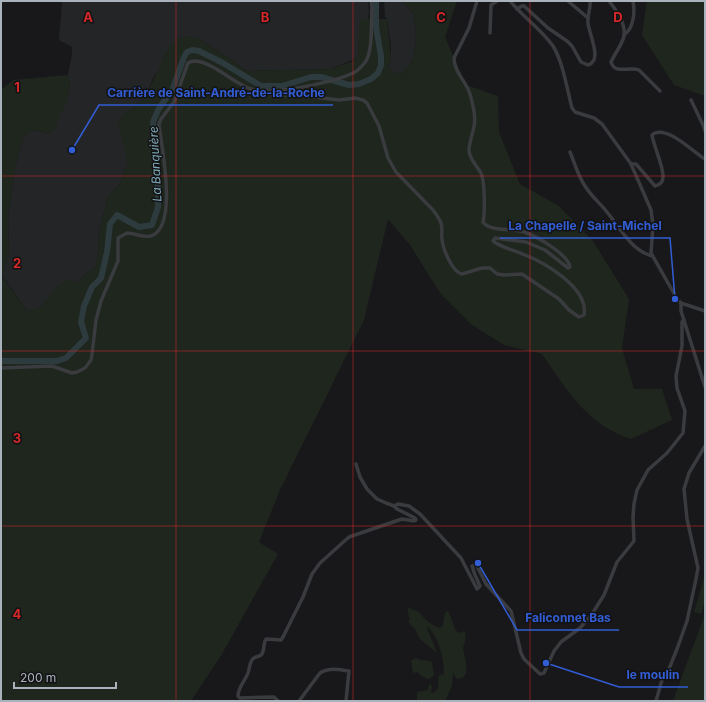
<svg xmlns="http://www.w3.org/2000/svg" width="706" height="702" viewBox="0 0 706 702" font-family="Inter,sans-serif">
	<rect width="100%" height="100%" fill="#18181a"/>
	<g fill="#242527">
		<polygon points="62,1 368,1 369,12 368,19 363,20 359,42 358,55 355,59 330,69 248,71 198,38 154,76 146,95 134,108 126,112 128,162 120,184 107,198 99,234 97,266 82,277 77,283 57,286 46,303 37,309 27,311 2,275 9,254 8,216 15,168 23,138 29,131 34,130 49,134 70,86 68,75 72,55 72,47 59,40"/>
		<polygon points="384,1 401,1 407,6 414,14 416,36 414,58 404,72 395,74 389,67 391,58 391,45 387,19 385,16"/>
	</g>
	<g fill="#1e261d">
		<path d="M401,1h56l-12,36 21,48 32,11 1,36 21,52 39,22 34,35 36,58 -7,49 12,41h28l10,31 -41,19c-44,-14 -64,-49 -89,-85l-38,-9 -32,-20 -32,-32 -30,-48 -22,-26 -24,101 -84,170 -21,52 19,12 -56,100 -31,47h-190v-611l12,-10 55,-5 2,11 -3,14 -13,31 -5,3 -15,-4 -5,1 -6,7 -8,30 -7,48 1,38 -7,22 25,35c22,-3 17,-12 30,-25 3,-3 8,-5 11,-7l9,4 5,-6 14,-11 3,-32 8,-36 13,-14 8,-22 -10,-40 8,-10 8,-4 12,-13 24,-50 8,-7 11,-2 9,2 50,33 81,-2 22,-7 4,-3 3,-4 2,-36h27l4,39 -2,9 6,7 9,-2 10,-14 2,-22 -2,-22 -7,-8z"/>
		<polygon points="647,1 705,1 705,96 674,85 642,35"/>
		<polygon points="704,578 705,601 701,614 694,612"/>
		<path d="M408,607l5,3 5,1c6,7 13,15 23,17 4,-5 2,-12 5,-17l3,1 6,17 3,4 7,-2 1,7 -3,10 3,14v12l-4,4 -5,1 -4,-6 -1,13 -7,15h-28v-9l11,-2 1,-5 1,-1 2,2 -1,6 3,1 4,-5 1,-13 5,-1c0,-16 -5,-37 -17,-48v2l10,25 -18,-15 -3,-8 -8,-8 2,-2 -2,-7z"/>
		<polygon points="705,614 705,701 673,701"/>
		<path d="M416,658c7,4 10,1 16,4l2,13 -5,4 -4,-1 -8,-6 -4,1 -2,-13z"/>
	</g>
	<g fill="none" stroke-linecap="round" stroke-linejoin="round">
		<polyline stroke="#2d3b3f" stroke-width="6" points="1,361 57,361 66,358 86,338 81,322 84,306 92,287 101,278 107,252 110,224 117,215 139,227 152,225 158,207 158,189 153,122 158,110 173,88 184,57 187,52 192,50 199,51 223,63 261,86 282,86 311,77 321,77 349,85 359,84 371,79 378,73 381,65 381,56 376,27 376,1"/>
		<g stroke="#393b3f" stroke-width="3.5">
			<path d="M510,1c13,16 31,28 43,45 10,16 14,43 19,62l3,4 19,6 8,6 29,40 20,46 2,15 -2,28 25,44 5,6 24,8"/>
			<polyline points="568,1 588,18"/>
			<path d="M609,1c7,9 17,22 15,35 -2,9 -9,17 -13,26 4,13 18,4 28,8l21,21"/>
			<path d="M517,9l5,-3h2l24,22 19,13 5,5 9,16 7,3c15,-4 1,-31 0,-42 -1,-8 3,-14 2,-22"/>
			<polyline points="490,33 491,5 497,1"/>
			<path d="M624,35c10,-7 11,-23 9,-34"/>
			<path d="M268,91l3,4h26l42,5 16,-2 8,2 4,3 12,23 9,32 8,14 37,38c3,4 6,8 8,13 2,6 0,11 1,16 1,10 10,33 20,35l20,-6h8l7,6 7,1 18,-1 37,25 10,11 10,7 5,-2c5,-27 -39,-52 -59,-60 -11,-5 -23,-7 -32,-14l2,-3 31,4 19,8 23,18 2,-1c-2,-13 -34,-31 -46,-35 -10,-4 -35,0 -41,-10 2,-10 2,-40 -2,-49 -4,-7 -11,-13 -12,-22 0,-8 3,-15 5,-24 2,-11 -1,-22 -4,-33 -4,-13 -16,-22 -16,-36l15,-30 8,-27"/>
			<polyline points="691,100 703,125 705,131"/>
			<path d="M570,152c5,12 8,24 15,34 6,10 15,17 22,26 13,16 24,38 45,44"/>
			<path d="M631,164h5l19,22c5,-1 8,-4 8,-9 1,-9 -9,-30 -11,-42 13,-12 41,17 53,24"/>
			<polyline points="681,303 681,311 705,387"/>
			<path d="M1,368l51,-2 20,7 5,-1 8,-4 6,-8 1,-6 4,-34 5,-19 17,-40v-23l9,-5c8,0 16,5 24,3 28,-10 10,-90 8,-112l2,-5 13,-17 14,-39c15,-10 47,22 63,26 20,7 85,-7 104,-17 5,-3 8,-7 11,-11 7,-12 5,-40 6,-54l-1,-6"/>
			<polyline points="356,464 360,477 367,489 377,499 386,503 394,506 398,504 409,506 420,514 461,558 477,589 480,586 475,575 472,566 476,564 486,584 511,611 521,653 524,659 540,674 544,673 554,651 561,642 580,628 592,614 604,595 617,562 634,541 633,517 634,504 637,490 648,470 667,453 683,433 685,411 677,388 676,376 682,346 682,322 684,320"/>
			<path d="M278,701l-4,-4 -34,1 -2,-2c0,-9 7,-15 10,-23 2,-5 1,-12 6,-15 3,-2 6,-1 8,-4 3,-5 1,-11 4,-15l15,1 2,-3 20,-40 9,-23 8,-11 29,-26 47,-16 6,-2 12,2 2,-1 -1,-2 -18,-9 -3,-3"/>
			<path d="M299,701l21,-28c8,-6 20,-3 29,-2l-3,30"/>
			<polyline points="656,701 662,680 669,669 677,649 687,621 696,579 698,568 687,519 684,489 689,473 705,446"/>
		</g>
	</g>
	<path fill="none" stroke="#d62828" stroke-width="1" stroke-opacity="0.55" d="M176,1v700M353,1v700M530,1v700M1,176h704M1,351h704M1,526h704"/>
	<g text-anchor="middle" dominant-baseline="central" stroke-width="3" stroke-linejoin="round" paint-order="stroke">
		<g font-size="12" font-style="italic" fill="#7fa9b7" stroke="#131315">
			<text transform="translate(155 164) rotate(-93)">La Banquière</text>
		</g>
	</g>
	<g font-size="13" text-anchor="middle" font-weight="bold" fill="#d62828" stroke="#131315" stroke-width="3" stroke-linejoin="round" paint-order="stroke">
		<text x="88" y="22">A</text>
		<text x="265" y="22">B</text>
		<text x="441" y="22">C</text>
		<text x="618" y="22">D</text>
		<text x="17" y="92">1</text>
		<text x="17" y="268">2</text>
		<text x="17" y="443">3</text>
		<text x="17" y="619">4</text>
	</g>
	<path fill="none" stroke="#325dd4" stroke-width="1.5" d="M72 150L99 105H333M675 299L670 238H500M478 563L517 630H619M546 663L619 687H688"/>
	<g fill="#325dd4" stroke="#131315" stroke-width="1.5">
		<circle cx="72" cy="150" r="4"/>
		<circle cx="675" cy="299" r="4"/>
		<circle cx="478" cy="563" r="4"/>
		<circle cx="546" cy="663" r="4"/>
	</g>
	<g font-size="12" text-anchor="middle" font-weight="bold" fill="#325dd4" stroke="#131315" stroke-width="3" stroke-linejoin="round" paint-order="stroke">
		<text x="216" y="97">Carrière de Saint-André-de-la-Roche</text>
		<text x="585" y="230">La Chapelle / Saint-Michel</text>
		<text x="568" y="622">Faliconnet Bas</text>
		<text x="653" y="679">le moulin</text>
	</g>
	<rect width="706" height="702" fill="none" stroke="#aab2bb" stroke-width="4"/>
	<path d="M14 682v6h102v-6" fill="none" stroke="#aab2bb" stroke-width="2"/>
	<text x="20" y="682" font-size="12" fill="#aab2bb" stroke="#131315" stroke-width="3" paint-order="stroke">200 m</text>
</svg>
